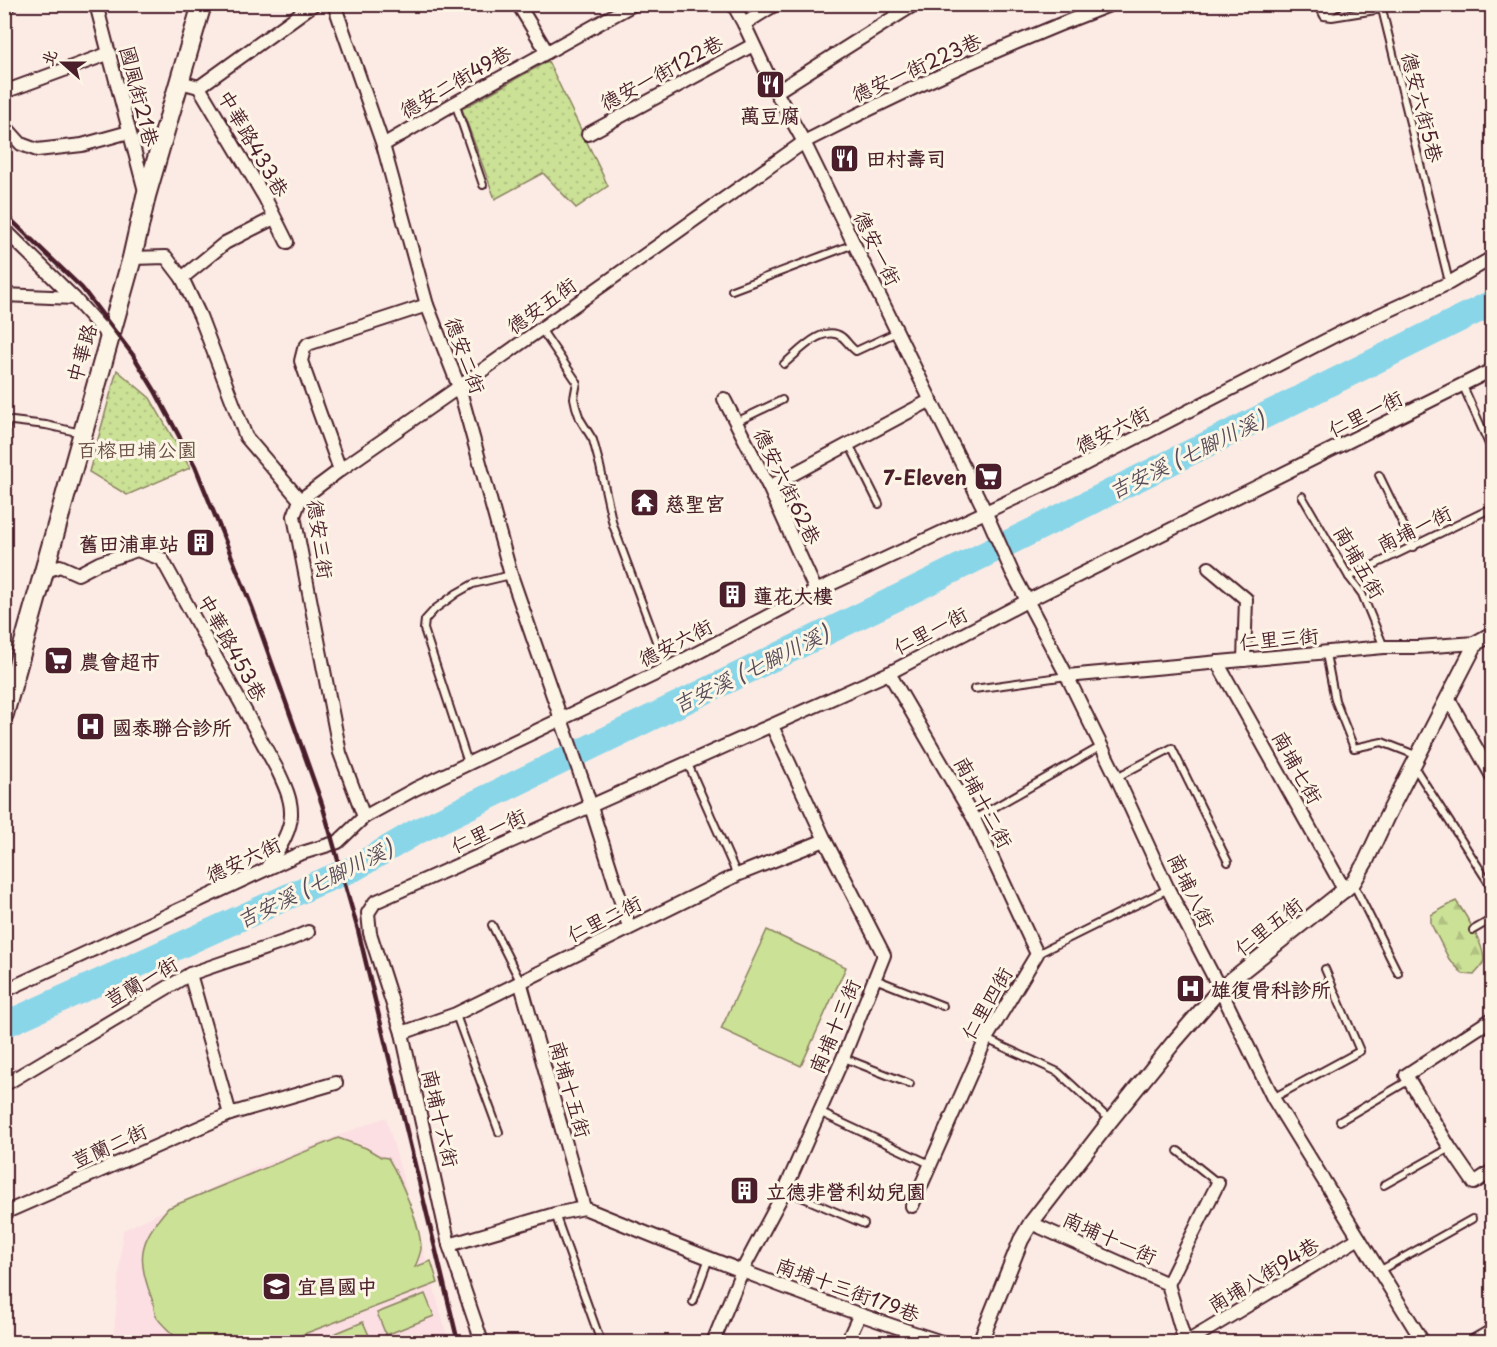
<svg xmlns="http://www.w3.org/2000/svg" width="1497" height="1347" viewBox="0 0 1497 1347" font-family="'Playpen Sans','LXGW WenKai TC',sans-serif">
	<defs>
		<pattern id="forest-firs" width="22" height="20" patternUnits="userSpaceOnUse" patternTransform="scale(1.5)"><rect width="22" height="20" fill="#cbe196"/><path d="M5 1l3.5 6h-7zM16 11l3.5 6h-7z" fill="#b0c181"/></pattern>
		<pattern id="park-dots" width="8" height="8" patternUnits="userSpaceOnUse" patternTransform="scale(1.5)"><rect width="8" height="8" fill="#cbe196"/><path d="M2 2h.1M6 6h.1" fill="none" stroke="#b0c181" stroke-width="1.8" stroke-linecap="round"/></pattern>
	</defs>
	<rect width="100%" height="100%" fill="#fcebe4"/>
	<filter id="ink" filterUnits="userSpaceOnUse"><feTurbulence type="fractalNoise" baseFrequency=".0167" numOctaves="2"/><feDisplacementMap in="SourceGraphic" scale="12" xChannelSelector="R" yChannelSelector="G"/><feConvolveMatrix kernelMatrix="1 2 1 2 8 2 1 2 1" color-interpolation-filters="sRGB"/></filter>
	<g filter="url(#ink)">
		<polygon fill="#fcdfe2" points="386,1117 449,1342 113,1342 123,1230 252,1169"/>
		<g fill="#cbe196" stroke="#8a8060" stroke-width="1.5">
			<polygon points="767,930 846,967 801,1066 721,1029"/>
			<path d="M338,1138l28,10 15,9 7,1c12,20 33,67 33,91 -1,6 -4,13 -6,18l16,-6 7,22 -155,59h-101c-6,-4 -23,-20 -26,-26 -2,-4 -2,-10 -3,-14 -16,-44 -16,-58 15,-94z"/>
			<polygon points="425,1294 434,1316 386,1335 377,1313"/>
			<polygon points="363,1322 372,1342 338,1342 334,1334"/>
		</g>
		<path fill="url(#forest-firs)" stroke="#8a8060" stroke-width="1.5" d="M1456,901c8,11 32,49 27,62 -1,4 -6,8 -9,12l-11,-1 -14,-15 -18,-35v-9z"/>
		<g fill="url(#park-dots)" stroke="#8a8060" stroke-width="1.5">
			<polygon points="548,61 608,186 576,208 543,173 495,199 462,109"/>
			<polygon points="117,370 150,398 190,468 127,495 89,472"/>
		</g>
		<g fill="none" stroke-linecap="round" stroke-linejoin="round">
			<polyline stroke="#8ad6e9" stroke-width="26" points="4,1025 318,883 353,869 414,833 909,592 1492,303"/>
			<defs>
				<g id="service">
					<polyline points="1318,4 1324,16 1332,17 1382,9 1449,282"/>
					<polyline points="446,9 454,4"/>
					<polyline points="1325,16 1340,4"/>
					<polyline points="455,103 483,185"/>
					<polyline points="732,290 854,244"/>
					<polyline points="541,329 577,382 574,398 576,407 580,419 593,440 600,466 613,525 666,668"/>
					<path d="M784,364c14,-11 39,-41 58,-27 5,4 8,10 14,14l41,-19"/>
					<polyline points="1463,386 1492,451"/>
					<polyline points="4,420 46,425 81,433"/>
					<polyline points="736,422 782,400"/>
					<polyline points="4,439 8,421"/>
					<polyline points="849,444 879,504"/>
					<polyline points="1379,475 1414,547"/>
					<polyline points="1302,496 1349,577 1362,594 1384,647"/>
					<polyline points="1349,577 1492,508"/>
					<polyline points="1326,654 1335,700 1354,748 1382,742 1418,756"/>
					<polyline points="974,689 1067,676"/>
					<polyline points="468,763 424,629 425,620 435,609 457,593 473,584 511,575"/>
					<polyline points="688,764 737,875"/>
					<polyline points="1413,765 1492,888"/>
					<polyline points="1117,777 1172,748 1228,862"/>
					<polyline points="974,819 1100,747"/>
					<polyline points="1353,883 1398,973"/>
					<polyline points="492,925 520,981"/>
					<polyline points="1473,930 1492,919"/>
					<polyline points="1037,954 1168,889"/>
					<polyline points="875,979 943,1006"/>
					<polyline points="456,1015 499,1132"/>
					<polyline points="986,1039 1058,1072 1110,1120"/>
					<polyline points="844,1058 910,1084"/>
					<polyline points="1273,1098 1360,1051 1325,969"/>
					<polyline points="819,1112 930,1164"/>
					<polyline points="1340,1121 1408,1081"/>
					<polyline points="1178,1151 1218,1183"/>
					<polyline points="1384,1185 1450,1148"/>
					<polyline points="785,1190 864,1224"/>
					<polyline points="555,1214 601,1342"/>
					<polyline points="1379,1271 1472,1219"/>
					<polyline points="693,1302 709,1258"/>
				</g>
				<g id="minor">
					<polyline points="96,4 146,195"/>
					<polyline points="334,4 383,145 427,305 459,387 511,575 585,788 629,927"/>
					<polyline points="518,4 547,52"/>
					<polyline points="733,4 744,24 776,92 804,142 985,511 1012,572 1067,676 1117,778 1168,889 1220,989 1273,1098 1423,1342"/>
					<polyline points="4,7 10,4"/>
					<polyline points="744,24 776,4"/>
					<polyline points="180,82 199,87 314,4"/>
					<polyline points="199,87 265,198 287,242"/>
					<polyline points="4,92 110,53"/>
					<polyline points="776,92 915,4"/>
					<polyline points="4,125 21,144 37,150 82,145 129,132"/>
					<polyline points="588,134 753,45"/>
					<polyline points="383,145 455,103 634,4"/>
					<polyline points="4,229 74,298"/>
					<polyline points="132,258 166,257 182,278 200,316 246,437 300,500 294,516 340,753 364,817"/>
					<polyline points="182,278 225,243 274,218"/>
					<polyline points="4,295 74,298 109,337"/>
					<polyline points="724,399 769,487 816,591"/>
					<polyline points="340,470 301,361 304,349 308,344 427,305"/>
					<polyline points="769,487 931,400"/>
					<path d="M300,500l40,-30 119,-83 345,-245c100,-52 203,-98 308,-138"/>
					<polyline points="1209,568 1246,599 1244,660"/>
					<path d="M44,572l16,-6 18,8 21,-11 38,-13 25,9 116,212c6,13 13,27 13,41 1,20 -15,41 -25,57"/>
					<polyline points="1217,662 1345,891"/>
					<polyline points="889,673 974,819 1037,954 986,1039 912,1206"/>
					<polyline points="1067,676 1384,647 1418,647 1476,643"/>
					<polyline points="1448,698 1492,776"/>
					<polyline points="520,981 584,1208"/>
					<polyline points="4,991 299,854 338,842 364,817 415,789 666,669 816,591 1054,480 1342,332 1449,283 1492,258"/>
					<polyline points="1492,1019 1406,1075 1450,1148 1474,1183 1492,1171"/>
					<polyline points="402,1033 456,1014 737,875 825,840"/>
					<polyline points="4,1085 190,974 289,940 308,932"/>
					<polyline points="230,1114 336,1083"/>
					<path d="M584,1208c118,48 236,95 358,134"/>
					<polyline points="4,1213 230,1114 190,974"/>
					<polyline points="1031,1223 1168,1284 1218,1183"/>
					<polyline points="449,1245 555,1214 584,1208"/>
					<polyline points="1168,1284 1185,1342"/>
					<polyline points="482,1342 449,1245 402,1033 370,933 368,913 375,902 889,673 1027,601 1492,370"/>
					<polyline points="713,1342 742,1271 785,1190 843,1058 884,955 825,840 772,726"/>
					<polyline points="847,1342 859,1316"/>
					<polyline points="1187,1342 1359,1238"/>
					<polyline points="1473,1342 1492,1331"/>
				</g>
				<polyline id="tertiary" points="980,1342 1021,1240 1031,1223 1110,1121 1174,1042 1220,989 1353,883 1366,861 1386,818 1476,643 1492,634"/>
				<polyline id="primary" points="4,714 132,258 146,196 202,4"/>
			</defs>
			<use href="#service" stroke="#4a1f2b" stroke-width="10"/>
			<use href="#minor" stroke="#4a1f2b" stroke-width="16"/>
			<use href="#tertiary" stroke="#4a1f2b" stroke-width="18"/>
			<use href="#primary" stroke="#4a1f2b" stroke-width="22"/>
			<use href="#service" stroke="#fcf5e5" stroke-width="6"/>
			<use href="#minor" stroke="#fcf5e5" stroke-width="12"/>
			<use href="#tertiary" stroke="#fcf5e5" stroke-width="14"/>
			<use href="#primary" stroke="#fcf5e5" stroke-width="18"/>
			<polyline stroke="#4a1f2b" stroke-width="4.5" points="4,213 82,288 133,355 155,391 195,466 252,607 322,804 358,930 458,1342"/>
		</g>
	</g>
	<defs>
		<symbol id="restaurant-square" viewBox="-11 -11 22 22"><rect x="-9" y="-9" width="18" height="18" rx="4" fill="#4a1f2b" stroke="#fcf5e5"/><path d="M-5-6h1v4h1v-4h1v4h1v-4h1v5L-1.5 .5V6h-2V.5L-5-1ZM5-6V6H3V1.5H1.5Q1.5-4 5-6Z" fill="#fff"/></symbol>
		<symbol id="supermarket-square" viewBox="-11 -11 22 22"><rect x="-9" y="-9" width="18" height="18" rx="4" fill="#4a1f2b" stroke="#fcf5e5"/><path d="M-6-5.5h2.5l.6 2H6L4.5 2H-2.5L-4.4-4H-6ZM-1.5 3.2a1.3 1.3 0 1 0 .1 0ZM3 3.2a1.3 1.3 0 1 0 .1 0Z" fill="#fff"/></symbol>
		<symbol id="temple-square" viewBox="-11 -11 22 22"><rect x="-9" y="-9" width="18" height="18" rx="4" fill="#4a1f2b" stroke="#fcf5e5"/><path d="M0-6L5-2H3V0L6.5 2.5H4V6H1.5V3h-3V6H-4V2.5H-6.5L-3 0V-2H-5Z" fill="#fff"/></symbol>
		<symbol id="building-square" viewBox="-11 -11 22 22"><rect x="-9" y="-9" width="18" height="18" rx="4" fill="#4a1f2b" stroke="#fcf5e5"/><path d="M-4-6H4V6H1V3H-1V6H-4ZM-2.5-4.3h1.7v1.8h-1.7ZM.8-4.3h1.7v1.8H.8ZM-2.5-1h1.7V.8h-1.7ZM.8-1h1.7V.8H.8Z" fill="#fff"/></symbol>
		<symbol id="hospital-square" viewBox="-11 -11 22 22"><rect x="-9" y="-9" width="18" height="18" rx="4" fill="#4a1f2b" stroke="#fcf5e5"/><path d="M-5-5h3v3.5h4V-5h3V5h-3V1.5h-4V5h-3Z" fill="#fff"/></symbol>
		<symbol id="school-square" viewBox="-11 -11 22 22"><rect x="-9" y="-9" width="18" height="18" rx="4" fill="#4a1f2b" stroke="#fcf5e5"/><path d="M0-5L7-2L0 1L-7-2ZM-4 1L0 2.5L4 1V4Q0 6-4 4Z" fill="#fff"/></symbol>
	</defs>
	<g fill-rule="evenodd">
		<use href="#restaurant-square" x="754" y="68" width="33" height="33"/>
		<use href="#restaurant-square" x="828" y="142" width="33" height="33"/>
		<use href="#supermarket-square" x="972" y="460" width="33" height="33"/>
		<use href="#temple-square" x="628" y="486" width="33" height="33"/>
		<use href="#building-square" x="184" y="526" width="33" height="33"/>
		<use href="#building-square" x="716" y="578" width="33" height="33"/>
		<use href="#supermarket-square" x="42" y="644" width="33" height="33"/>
		<use href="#hospital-square" x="74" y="710" width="33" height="33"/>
		<use href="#hospital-square" x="1174" y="972" width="33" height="33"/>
		<use href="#building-square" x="728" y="1174" width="33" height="33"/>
		<use href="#school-square" x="260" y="1270" width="33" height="33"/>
	</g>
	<g text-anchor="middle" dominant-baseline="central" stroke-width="6" stroke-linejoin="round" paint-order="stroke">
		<g font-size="20" fill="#4a1f2b" stroke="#fcf5e5">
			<text transform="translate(916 67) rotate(-24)">德安一街223巷</text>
			<text transform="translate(661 72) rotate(-28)">德安一街122巷</text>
			<text transform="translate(455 81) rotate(-30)">德安二街49巷</text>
			<text transform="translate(140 96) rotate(76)">國風街21巷</text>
			<text transform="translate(1423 107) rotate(76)">德安六街5巷</text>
			<text transform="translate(254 143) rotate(60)">中華路433巷</text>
			<text transform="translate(878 248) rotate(64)">德安一街</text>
			<text transform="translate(541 305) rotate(-36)">德安五街</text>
			<text transform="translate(81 353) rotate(-74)">中華路</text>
			<text transform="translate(466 355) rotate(70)">德安二街</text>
			<text transform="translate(1365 413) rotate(-26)">仁里一街</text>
			<text transform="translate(1112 429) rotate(-27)">德安六街</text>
			<text transform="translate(788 486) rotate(64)">德安六街62巷</text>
			<text transform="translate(1414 528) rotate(-26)">南埔一街</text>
			<text transform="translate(321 539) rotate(82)">德安三街</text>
			<text transform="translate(1360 562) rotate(60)">南埔五街</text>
			<text transform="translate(930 630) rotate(-27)">仁里一街</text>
			<text transform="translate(1279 638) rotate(-5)">仁里三街</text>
			<text transform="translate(675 642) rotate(-27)">德安六街</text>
			<text transform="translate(233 647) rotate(61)">中華路453巷</text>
			<text transform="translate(1298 767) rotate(61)">南埔七街</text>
			<text transform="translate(984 802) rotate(62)">南埔十二街</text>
			<text transform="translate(488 830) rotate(-24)">仁里一街</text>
			<text transform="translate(243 859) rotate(-25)">德安六街</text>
			<text transform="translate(1192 890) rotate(64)">南埔八街</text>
			<text transform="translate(604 918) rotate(-26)">仁里二街</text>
			<text transform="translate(1268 926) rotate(-38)">仁里五街</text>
			<text transform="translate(141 981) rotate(-30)">荳蘭一街</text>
			<text transform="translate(986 1003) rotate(-60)">仁里四街</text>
			<text transform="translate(834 1026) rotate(-67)">南埔十三街</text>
			<text transform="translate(571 1089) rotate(74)">南埔十五街</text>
			<text transform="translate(441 1118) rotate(77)">南埔十六街</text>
			<text transform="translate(109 1145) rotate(-24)">荳蘭二街</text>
			<text transform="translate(1110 1237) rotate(24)">南埔十一街</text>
			<text transform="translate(1263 1274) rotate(-31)">南埔八街94巷</text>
			<text transform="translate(848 1289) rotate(20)">南埔十三街179巷</text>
		</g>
		<g font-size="20" font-weight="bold" fill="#4a1f2b" stroke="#fcf5e5" text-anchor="start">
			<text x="770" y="115" text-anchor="middle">萬豆腐</text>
			<text x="866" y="158">田村壽司</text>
			<text x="967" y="477" text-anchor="end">7-Eleven</text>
			<text x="665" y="503">慈聖宮</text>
			<text x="179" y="543" text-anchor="end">舊田浦車站</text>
			<text x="753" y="595">蓮花大樓</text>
			<text x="80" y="661">農會超市</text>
			<text x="112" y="727">國泰聯合診所</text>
			<text x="1211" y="989">雄復骨科診所</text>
			<text x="766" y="1191">立德非營利幼兒園</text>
			<text x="297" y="1286">宜昌國中</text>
		</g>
		<g font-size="20" fill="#6a5046" stroke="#fcf5e5">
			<text x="137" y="449">百榕田埔公園</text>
		</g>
		<g font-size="21" font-style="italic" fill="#5a4d5a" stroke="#fcf5e5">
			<text transform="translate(1186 454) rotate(-26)">吉安溪 (七腳川溪)</text>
			<text transform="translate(750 668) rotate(-26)">吉安溪 (七腳川溪)</text>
			<text transform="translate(314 883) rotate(-26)">吉安溪 (七腳川溪)</text>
		</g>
	</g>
	<rect width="1497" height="1347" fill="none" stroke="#fcf5e5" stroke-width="24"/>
	<rect x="12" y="12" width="1473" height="1323" fill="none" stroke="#4a1f2b" stroke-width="2" filter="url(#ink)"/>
	<g transform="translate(63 63) rotate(291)" stroke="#fcf5e5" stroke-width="4.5" paint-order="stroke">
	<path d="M0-4.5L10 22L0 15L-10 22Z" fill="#4a1f2b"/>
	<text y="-9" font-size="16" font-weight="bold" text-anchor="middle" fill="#4a1f2b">北</text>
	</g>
</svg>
